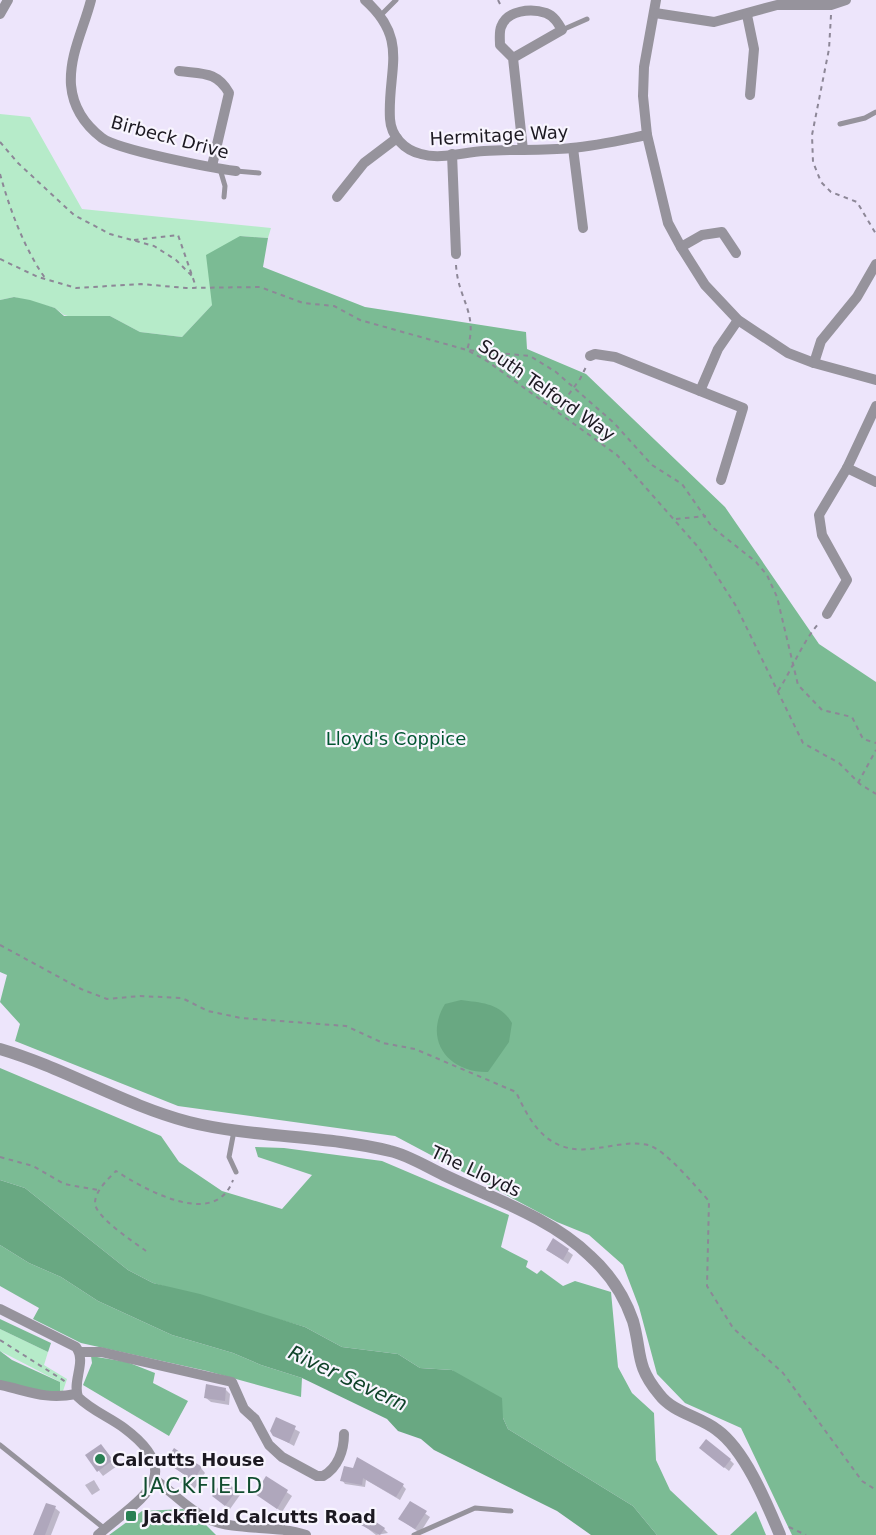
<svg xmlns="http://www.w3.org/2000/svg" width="876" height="1535" viewBox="0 0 876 1535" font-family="'DejaVu Sans',sans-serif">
	<rect width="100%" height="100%" fill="#ede5fb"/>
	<g fill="#b6ebc9">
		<polygon points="0,114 30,117 82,209 271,228 268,238 240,236 212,305 182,337 140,332 110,316 76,318 64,315 55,308 14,297 0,300"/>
		<polygon points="0,1329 48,1352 44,1365 67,1379 63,1391 60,1392 60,1382 0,1351"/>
	</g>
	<g fill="#7bbb94">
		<polygon points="240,236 268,238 263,267 365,307 526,332 527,349 586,374 725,507 819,644 876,682 876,1535 792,1535 741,1428 685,1403 657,1374 639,1307 623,1265 589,1235 557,1222 395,1136 178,1106 15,1041 20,1024 0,1002 7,975 0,972 0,300 14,297 30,300 55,308 64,316 110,316 140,332 182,337 212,305 206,255"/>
		<polygon points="0,1068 161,1136 179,1162 222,1191 282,1209 312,1175 258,1157 255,1147 284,1148 382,1161 509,1215 501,1247 528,1261 526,1267 537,1274 541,1270 563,1286 575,1281 611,1292 618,1367 632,1393 654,1413 656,1460 670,1490 718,1535 657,1535 633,1506 508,1429 503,1418 452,1370 420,1368 398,1354 342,1347 305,1327 153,1283 128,1270 25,1188 0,1180"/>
		<polygon points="0,1245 29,1263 61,1277 98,1301 172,1335 233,1353 261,1365 302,1378 301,1397 207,1371 81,1343 33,1319 39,1308 0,1286"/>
		<polygon points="0,1319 51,1343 48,1352 0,1329"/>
		<polygon points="0,1351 12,1360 60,1382 60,1392 50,1394 0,1382"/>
		<polygon points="91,1356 127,1362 155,1373 153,1383 188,1401 169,1436 83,1385 92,1363"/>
		<polygon points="183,1509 206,1525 216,1535 109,1535 142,1511"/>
		<polygon points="756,1511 766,1535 730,1535"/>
	</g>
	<g fill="#69a882">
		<path d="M461,1000c22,3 39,3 51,23l-3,19 -21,30c-40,1 -65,-32 -43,-68z"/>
		<polygon points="0,1180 25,1188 128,1270 153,1283 200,1294 305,1327 342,1347 398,1354 420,1368 452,1370 502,1398 503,1418 508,1429 633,1506 657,1535 591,1535 557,1511 434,1450 421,1439 398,1431 387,1419 302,1378 261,1365 233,1353 172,1335 98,1301 61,1277 29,1263 0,1245"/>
	</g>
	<g fill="#0003">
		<polygon points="553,1240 573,1255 568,1264 547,1250"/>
		<polygon points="226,1390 230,1394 229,1405 211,1402 206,1398"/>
		<polygon points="276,1419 300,1432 294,1446 274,1435"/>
		<polygon points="105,1450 117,1466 103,1476 87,1456"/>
		<polygon points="705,1452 730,1460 734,1464 729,1471"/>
		<polygon points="167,1462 201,1468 205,1473 193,1491 187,1487 186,1476"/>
		<polygon points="345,1467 403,1486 406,1489 400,1500 366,1480 365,1487 345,1484 342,1480"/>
		<polygon points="267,1478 292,1496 282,1512 257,1494"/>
		<polygon points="94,1480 100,1490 92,1495 85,1485"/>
		<polygon points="236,1491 240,1495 230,1509 214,1496"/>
		<polygon points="410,1503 430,1517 420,1533 400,1519"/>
		<polygon points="55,1508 60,1512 51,1535 35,1535"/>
		<polygon points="363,1525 384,1529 388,1533 376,1535"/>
	</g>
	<g fill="#afa7bc">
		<polygon points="553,1238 569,1249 563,1260 546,1250"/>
		<polygon points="206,1384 226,1388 225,1401 204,1398"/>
		<polygon points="276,1417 296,1426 289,1443 273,1436 270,1431"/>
		<polygon points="706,1439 731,1459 724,1468 699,1448"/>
		<polygon points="101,1444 113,1460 97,1472 85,1455"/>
		<polygon points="174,1448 202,1467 188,1488 180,1482 185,1475 165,1462"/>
		<polygon points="357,1457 404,1484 396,1497 363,1478 362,1485 340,1481 344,1466 353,1468"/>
		<polygon points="266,1476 288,1490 277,1509 255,1494"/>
		<polygon points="223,1480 237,1490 225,1506 212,1496"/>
		<polygon points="410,1501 427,1511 415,1529 398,1519"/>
		<polygon points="46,1503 56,1506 45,1535 33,1535"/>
		<polygon points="367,1516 385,1528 380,1535 361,1525"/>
	</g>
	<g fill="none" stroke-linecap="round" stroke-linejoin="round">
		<g stroke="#8d8797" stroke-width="2" stroke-dasharray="4.5 4.5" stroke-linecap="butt">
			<polyline points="498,0 502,8"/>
			<polyline points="831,15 829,49 812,135 813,162 821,182 831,192 857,202 876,234"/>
			<polyline points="0,142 18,163 74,215 110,234 154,246 176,260 192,276"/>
			<path d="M0,174c10,36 24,74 45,104"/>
			<polyline points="134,240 178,235 196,287"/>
			<polyline points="0,259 38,277 76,288 141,284 186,288 260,287 303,303 334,306 360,320 467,350 487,361 617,455 699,548 736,606 803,743 839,763 860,784 876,794"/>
			<path d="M456,265c2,35 23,48 11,85l63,6 26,16 58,51 38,42 30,19 30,43 44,35 11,13 10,22 21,88 24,25 30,7 11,22 13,4"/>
			<polyline points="558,409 580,379 586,367"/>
			<polyline points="676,519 706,516"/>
			<path d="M778,691c15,-23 23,-47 41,-68"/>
			<polyline points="858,783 876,750"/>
			<path d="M0,945l81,44 26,10 33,-3 42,2 26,13 33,7 105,8 37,17 32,6 101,43c17,37 35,64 82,56 16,-2 33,-7 50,-3 17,4 48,42 61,56l-2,85 26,42 50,45 79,108 14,9"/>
			<polyline points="0,1157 33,1166 64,1184 98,1190"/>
			<path d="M146,1251c-12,-9 -51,-34 -51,-48 0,-12 13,-24 21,-32 28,18 99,59 117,9"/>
			<polyline points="0,1340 66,1382"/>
			<polyline points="789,1527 806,1535"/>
		</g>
		<g stroke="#96939c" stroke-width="5">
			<polyline points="380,16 396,0"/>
			<polyline points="562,30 587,19"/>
			<polyline points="840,124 865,118 876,112"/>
			<polyline points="220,169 225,186 224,197"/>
			<polyline points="236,171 259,173"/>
			<polyline points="234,1131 229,1157 236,1172"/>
			<polyline points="0,1445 105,1529"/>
			<polyline points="414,1535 475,1508 511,1511"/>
		</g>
		<g stroke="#96939c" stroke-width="10">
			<path d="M91,0c-7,28 -22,55 -20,85 2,22 14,40 31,53 16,12 110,30 134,33"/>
			<path d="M365,0c45,40 22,70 25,119 1,17 14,31 31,35 19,6 43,-2 63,-3 29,-2 58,0 87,-3 25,-2 51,-8 76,-13"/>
			<polyline points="656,0 644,67 643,96 647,135 668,223 681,247 705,285 738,320 788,353 814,363 876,380"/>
			<polyline points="655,13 714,22 777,5 831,5 846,0"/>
			<polyline points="0,14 8,0"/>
			<polyline points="747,15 754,49 750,95"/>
			<path d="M513,58l49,-28c-4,-7 -8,-14 -16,-17 -15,-5 -39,-3 -45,14 -2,5 -1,13 -1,18l13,13 10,92"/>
			<path d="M179,71c23,3 38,0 50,22l-17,73"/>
			<polyline points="573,148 583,228"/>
			<polyline points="452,154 456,254"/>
			<polyline points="337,197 364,163 397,138"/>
			<polyline points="681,247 702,235 722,232 736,253"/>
			<polyline points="590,356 595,354 615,357 743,408 721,480"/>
			<polyline points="814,363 821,341 857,297 876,264"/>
			<polyline points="700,391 718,349 738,320"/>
			<polyline points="847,468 876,482"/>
			<polyline points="827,614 847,580 822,535 819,515 847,468 876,406"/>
			<path d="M0,1309l76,38c11,15 -4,33 2,50 13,13 31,20 46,31 66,49 13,72 -26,107"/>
			<path d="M80,1352h21l131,30 12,27 11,10 14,26 13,12 35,19h6c15,-8 21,-26 21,-42"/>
			<path d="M0,1385c29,6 45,15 76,9"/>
			<path d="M155,1480c18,12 33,30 53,39 30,13 67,5 98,16"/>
		</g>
		<path stroke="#96939c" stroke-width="12" d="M0,1049c65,19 124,56 189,73 64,16 137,13 201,29 18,4 37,16 54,24 48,23 107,43 146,81 20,18 34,39 43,65 9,32 2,44 26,73 14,19 40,22 58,36 28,20 50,74 63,105"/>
	</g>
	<g fill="#298053" stroke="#f8f5fe" stroke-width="2">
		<circle cx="100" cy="1459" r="6"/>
		<rect x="125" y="1510" width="12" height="12" rx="3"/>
	</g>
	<g text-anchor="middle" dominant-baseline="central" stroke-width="4.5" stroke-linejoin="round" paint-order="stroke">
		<g font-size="18" fill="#1c1921" stroke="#f8f5fe">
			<text transform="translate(499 135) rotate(-3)">Hermitage Way</text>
			<text transform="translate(170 137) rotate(15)">Birbeck Drive</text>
			<text transform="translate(547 390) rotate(35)">South Telford Way</text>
			<text transform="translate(476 1171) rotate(25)">The Lloyds</text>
		</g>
		<g font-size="18" fill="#035632" stroke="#f8f5fe">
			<text x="396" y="738">Lloyd's Coppice</text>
		</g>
		<g font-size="18" font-weight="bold" fill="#1c1921" stroke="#f8f5fe" text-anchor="start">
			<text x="112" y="1459">Calcutts House</text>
			<text x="143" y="1516">Jackfield Calcutts Road</text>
		</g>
		<g font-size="20" font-style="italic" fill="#0f4229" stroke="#f8f5fe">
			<text transform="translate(348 1378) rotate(25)">River Severn</text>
		</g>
		<g font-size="21" letter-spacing="1.5" fill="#104d2f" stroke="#f8f5fe">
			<text x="203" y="1486">JACKFIELD</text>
		</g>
	</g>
</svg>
